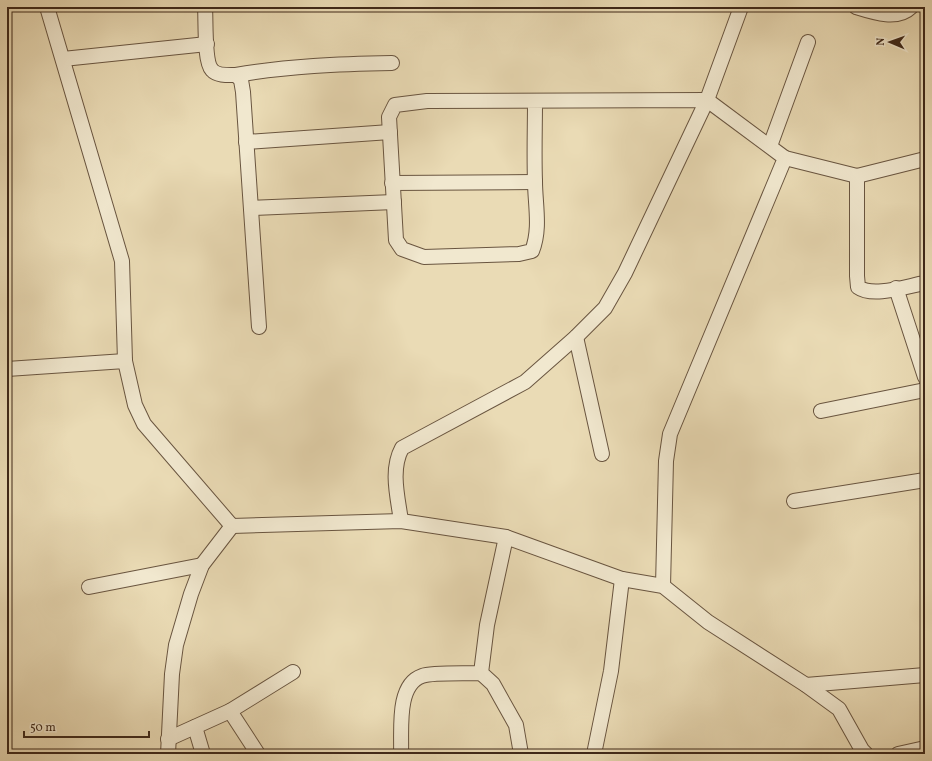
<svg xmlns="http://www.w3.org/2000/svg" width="932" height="761" viewBox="0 0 932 761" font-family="Vollkorn,serif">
	<rect width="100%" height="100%" fill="#eadbb5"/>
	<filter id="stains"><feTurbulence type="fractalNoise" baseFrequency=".005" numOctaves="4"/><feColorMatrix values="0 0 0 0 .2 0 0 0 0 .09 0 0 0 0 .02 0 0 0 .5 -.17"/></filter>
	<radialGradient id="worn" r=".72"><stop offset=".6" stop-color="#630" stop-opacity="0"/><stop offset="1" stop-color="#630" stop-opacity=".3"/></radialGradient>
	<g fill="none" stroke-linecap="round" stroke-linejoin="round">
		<defs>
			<g id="minor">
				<polyline points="47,7 122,261 125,361"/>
				<path d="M205,7c1,13 -1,55 7,63 5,6 17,5 24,5l5,5 2,12 16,235"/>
				<path d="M856,7c16,5 41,14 55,0"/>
				<polyline points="63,59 207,44"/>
				<path d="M236,75c52,-9 103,-11 156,-12"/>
				<path d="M535,101c0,27 -1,53 0,80 0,23 6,48 -3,70l-13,3 -95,3 -22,-8 -6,-9 -7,-123 6,-12 32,-4 280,-1 78,58 -115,276 -4,27 -3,125"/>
				<polyline points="246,142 390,132"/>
				<polyline points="770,146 808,42"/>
				<polyline points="785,158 857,176 925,159"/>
				<path d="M857,176v100l1,11c15,11 49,-1 67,-4"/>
				<polyline points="392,183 535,182"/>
				<polyline points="251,208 394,202"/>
				<polyline points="896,288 925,377"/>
				<polyline points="576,337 602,454"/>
				<polyline points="7,369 125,361 135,405 144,424 232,526 401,521 506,537 622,579 663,586 708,622 806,685 839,709 862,750 866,754"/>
				<polyline points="821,411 925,390"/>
				<polyline points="794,501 925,480"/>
				<path d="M401,521c-3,-23 -11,-51 1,-73l123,-66 51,-45 29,-29 20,-35 82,-173 34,-93"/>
				<polyline points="506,537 487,625 481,673 493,684 516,725 521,754"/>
				<polyline points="89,587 202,565"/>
				<polyline points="806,685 925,675"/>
				<polyline points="230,711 293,672"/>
				<polyline points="195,727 203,754"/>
				<polyline points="168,739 230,711 258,754"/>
				<polyline points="168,754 172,674 176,645 191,594 202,565 232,526"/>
				<path d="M401,754c1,-24 -5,-69 21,-78 11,-4 46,-2 59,-3"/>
				<polyline points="594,754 611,671 622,579"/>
				<polyline points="898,754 925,748"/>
			</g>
		</defs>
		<use href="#minor" stroke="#695540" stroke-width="16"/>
		<use href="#minor" stroke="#f1e8cf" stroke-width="14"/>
	</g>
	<rect width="932" height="761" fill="none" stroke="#eadbb5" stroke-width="24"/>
	<rect x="8" y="8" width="916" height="745" fill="none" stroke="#3e2819" stroke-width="2"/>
	<rect x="12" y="12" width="908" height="737" fill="none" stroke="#3e2819"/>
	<g transform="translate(890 42) rotate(272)" stroke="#f1e8cf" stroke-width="3" paint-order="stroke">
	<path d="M0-3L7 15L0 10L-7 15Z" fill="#3e2819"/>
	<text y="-6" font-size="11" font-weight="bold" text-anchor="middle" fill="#3e2819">N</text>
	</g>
	<path d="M24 731v6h125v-6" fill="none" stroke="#3e2819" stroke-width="2"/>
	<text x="30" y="731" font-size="12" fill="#3e2819" stroke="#f1e8cf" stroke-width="3" paint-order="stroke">50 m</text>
	<rect width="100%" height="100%" filter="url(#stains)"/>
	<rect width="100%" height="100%" fill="url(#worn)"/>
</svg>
